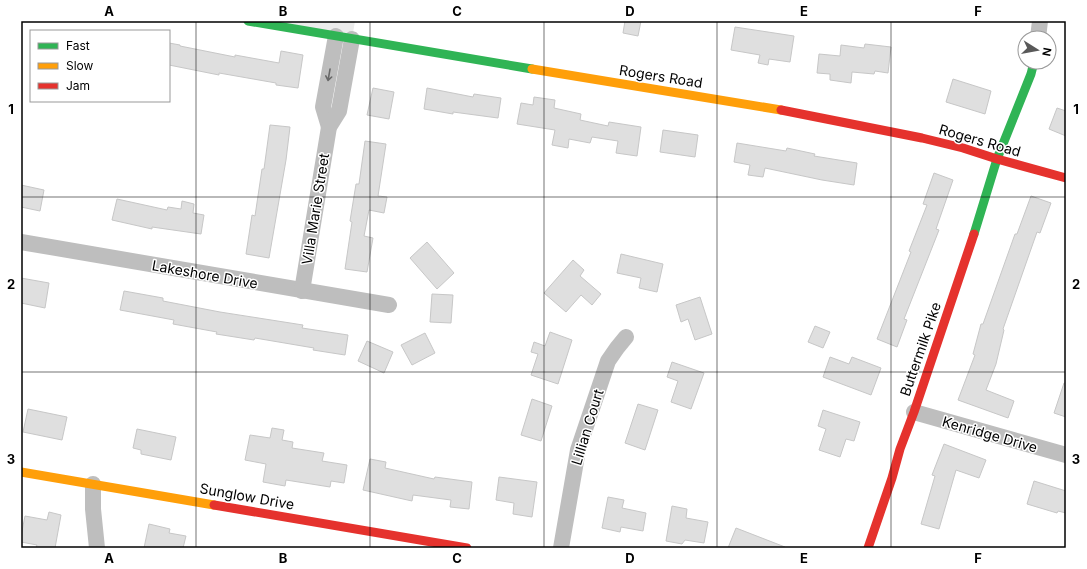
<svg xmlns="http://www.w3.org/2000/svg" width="1087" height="569" viewBox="0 0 1087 569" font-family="Inter,sans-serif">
	<rect width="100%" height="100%" fill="#fff"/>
	<polygon fill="#ececec" points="248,21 355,21 352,39"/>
	<g fill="#dfdfdf" stroke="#c7c7c7">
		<polygon points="625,21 641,21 638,36 623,33"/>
		<polygon points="735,27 794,36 790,62 769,59 768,65 758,63 760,55 731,50"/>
		<polygon points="169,43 180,45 180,46 235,57 235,55 279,63 281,51 303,55 298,88 276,85 276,83 219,73 219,75 169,65"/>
		<polygon points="865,44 891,47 888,73 875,71 874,74 852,72 851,83 830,80 830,74 817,73 819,54 840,56 841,45 864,48"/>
		<polygon points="953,79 991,91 985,114 946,102"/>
		<polygon points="373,88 394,92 389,119 367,115"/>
		<polygon points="427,88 473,97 474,94 501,98 498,118 453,112 453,114 424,109"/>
		<polygon points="534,97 555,100 554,108 581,114 580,120 608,126 609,122 641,127 637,156 616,153 618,141 592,137 590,143 569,139 568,148 552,145 555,130 517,124 521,103 533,105"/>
		<polygon points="1057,108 1066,111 1066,136 1049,129"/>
		<polygon points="270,125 290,127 286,160 269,258 246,254 252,215 255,216 262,169 264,169"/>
		<polygon points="663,130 698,135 695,157 660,152"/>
		<polygon points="365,141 386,144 378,196 387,197 384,213 369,210 364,236 373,238 367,272 345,269 352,222 350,221 356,184 359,184"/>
		<polygon points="737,143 786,151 787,148 815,154 814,156 857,163 854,185 822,180 765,168 763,177 748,175 750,165 734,162"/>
		<polygon points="934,173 953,180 936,229 939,230 904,319 907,320 897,347 877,339 911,252 909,251 927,205 923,204"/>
		<polygon points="21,185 44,190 40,211 21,207"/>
		<polygon points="1031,196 1051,203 1040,233 1037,232 1003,329 1004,330 996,364 986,390 1014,401 1008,418 958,400 975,355 973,354 981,324 983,324 1015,234 1017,234"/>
		<polygon points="117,199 167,210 168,207 181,209 182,201 194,204 193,213 204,215 201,234 152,227 152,229 112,220"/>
		<polygon points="427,242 454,273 437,289 410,258"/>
		<polygon points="621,254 663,264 657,292 639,288 641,278 617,273"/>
		<polygon points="573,260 584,270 580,276 601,294 592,305 581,295 566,312 544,293"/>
		<polygon points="21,278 49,283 45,308 21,303"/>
		<polygon points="124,291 163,298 163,301 220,312 303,325 302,328 348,335 345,355 313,350 314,348 255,338 254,340 216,334 217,332 173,324 174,320 120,310"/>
		<polygon points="432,294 453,295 451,323 430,322"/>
		<polygon points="700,297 712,334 695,340 688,319 681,322 676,305"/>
		<polygon points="815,326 830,332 823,348 808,342"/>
		<polygon points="550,332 572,340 558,384 531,375 538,354 531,352 534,342 545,346"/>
		<polygon points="425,333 435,353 412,365 401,345"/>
		<polygon points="367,341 393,352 384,373 358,361"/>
		<polygon points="830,357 849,364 852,357 881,368 871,395 823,377"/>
		<polygon points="672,362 704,373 691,409 671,402 678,381 667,377"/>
		<polygon points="1064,383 1066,383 1066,417 1054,413"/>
		<polygon points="532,399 552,406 541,441 521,435"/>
		<polygon points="638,404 658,410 645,450 625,443"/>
		<polygon points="28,409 67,417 62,440 23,432"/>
		<polygon points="823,410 860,422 854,441 846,439 840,457 819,450 826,429 818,426"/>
		<polygon points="272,428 284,430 282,440 293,442 292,448 324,453 322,461 347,465 344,483 331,481 330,487 286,480 285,486 263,482 266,464 245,460 250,435 270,438"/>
		<polygon points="137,429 176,437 171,460 141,454 141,450 133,448"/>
		<polygon points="944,444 986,460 979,478 956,470 939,529 921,524 935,476 932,475"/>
		<polygon points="370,459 386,462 385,468 434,479 435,477 472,482 469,509 450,507 451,500 413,495 412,501 363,490"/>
		<polygon points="499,477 537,482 532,517 513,514 514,503 496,500"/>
		<polygon points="1034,481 1066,491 1066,513 1058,511 1057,513 1027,504"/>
		<polygon points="608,497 624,500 622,508 646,513 643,531 621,527 620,532 602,528"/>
		<polygon points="672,506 687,509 686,518 708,522 704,543 685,540 682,544 666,541"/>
		<polygon points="49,512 61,515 55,548 36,548 37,545 21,542 21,536 25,516 47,520"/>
		<polygon points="149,524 170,529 169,533 186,536 183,548 144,548"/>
		<polygon points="736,528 785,547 785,548 728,548"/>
	</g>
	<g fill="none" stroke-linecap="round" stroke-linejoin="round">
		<g stroke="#bebebe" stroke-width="16">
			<polyline points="1038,38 1040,21"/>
			<polyline points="329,127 323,107 336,36"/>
			<polyline points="21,242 389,305"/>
			<polyline points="302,291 329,127 339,111 352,39"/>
			<polyline points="914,412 1066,455"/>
			<polyline points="93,484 93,509 97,548"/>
			<polyline points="561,548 578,450 608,361 617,348 626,337"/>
		</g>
		<g stroke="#30b455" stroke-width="9">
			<polyline points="248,21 532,69"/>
			<polyline points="974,234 997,159 1031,74 1034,62"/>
		</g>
		<g stroke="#ff9f0a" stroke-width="9">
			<polyline points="532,69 781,110"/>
			<polyline points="21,472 214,505"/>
		</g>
		<g stroke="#e5322d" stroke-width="9">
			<polyline points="781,110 922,138 963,148 997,159 1066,178"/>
			<polyline points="214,505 467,548"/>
			<polyline points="868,548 892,478 900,449 914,412 974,234"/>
		</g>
	</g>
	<defs><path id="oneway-shaft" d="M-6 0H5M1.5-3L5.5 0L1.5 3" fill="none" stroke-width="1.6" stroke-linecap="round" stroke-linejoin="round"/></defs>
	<use stroke="#686868" href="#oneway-shaft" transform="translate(329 75) rotate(100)"/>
	<path fill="none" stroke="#000" stroke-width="1" stroke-opacity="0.55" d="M196,21v527M370,21v527M544,21v527M717,21v527M891,21v527M21,197h1045M21,372h1045"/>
	<g text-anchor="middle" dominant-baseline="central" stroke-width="3" stroke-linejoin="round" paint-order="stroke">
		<g font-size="14" fill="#000" stroke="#fff">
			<text transform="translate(661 76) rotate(9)">Rogers Road</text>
			<text transform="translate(980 140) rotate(16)">Rogers Road</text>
			<text transform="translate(315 209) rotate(-81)">Villa Marie Street</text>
			<text transform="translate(205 274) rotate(10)">Lakeshore Drive</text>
			<text transform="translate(920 349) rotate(-71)">Buttermilk Pike</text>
			<text transform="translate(587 427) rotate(-73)">Lillian Court</text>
			<text transform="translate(990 434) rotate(16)">Kenridge Drive</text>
			<text transform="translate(247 496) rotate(10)">Sunglow Drive</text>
		</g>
	</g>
	<rect width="1087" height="569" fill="none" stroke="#ffffff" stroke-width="44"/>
	<rect x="30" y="30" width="140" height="72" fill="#ffffff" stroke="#999999"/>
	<rect x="38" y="43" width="20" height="6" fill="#30b455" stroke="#999999"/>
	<text x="66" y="50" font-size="12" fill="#000000">Fast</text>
	<rect x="38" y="63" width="20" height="6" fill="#ff9f0a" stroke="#999999"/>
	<text x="66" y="70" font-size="12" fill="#000000">Slow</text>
	<rect x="38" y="83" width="20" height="6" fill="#e5322d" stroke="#999999"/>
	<text x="66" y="90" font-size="12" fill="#000000">Jam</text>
	<g transform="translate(1037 50) rotate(101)"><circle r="19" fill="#ffffff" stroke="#999999"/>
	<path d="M0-3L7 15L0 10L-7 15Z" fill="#595959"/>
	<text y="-6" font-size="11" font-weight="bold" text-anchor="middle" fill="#000000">N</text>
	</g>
	<rect x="22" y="22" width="1043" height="525" fill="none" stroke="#000" stroke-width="1.5"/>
	<g font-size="13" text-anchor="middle" font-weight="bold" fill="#000">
		<text x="109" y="16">A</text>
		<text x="283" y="16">B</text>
		<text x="457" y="16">C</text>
		<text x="630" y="16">D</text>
		<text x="804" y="16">E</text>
		<text x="978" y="16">F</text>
		<text x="11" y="114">1</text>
		<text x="1076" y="114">1</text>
		<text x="11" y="289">2</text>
		<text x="1076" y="289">2</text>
		<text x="11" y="464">3</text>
		<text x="1076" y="464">3</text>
		<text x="109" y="563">A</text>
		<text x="283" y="563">B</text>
		<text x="457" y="563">C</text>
		<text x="630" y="563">D</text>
		<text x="804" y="563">E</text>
		<text x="978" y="563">F</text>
	</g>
</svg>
